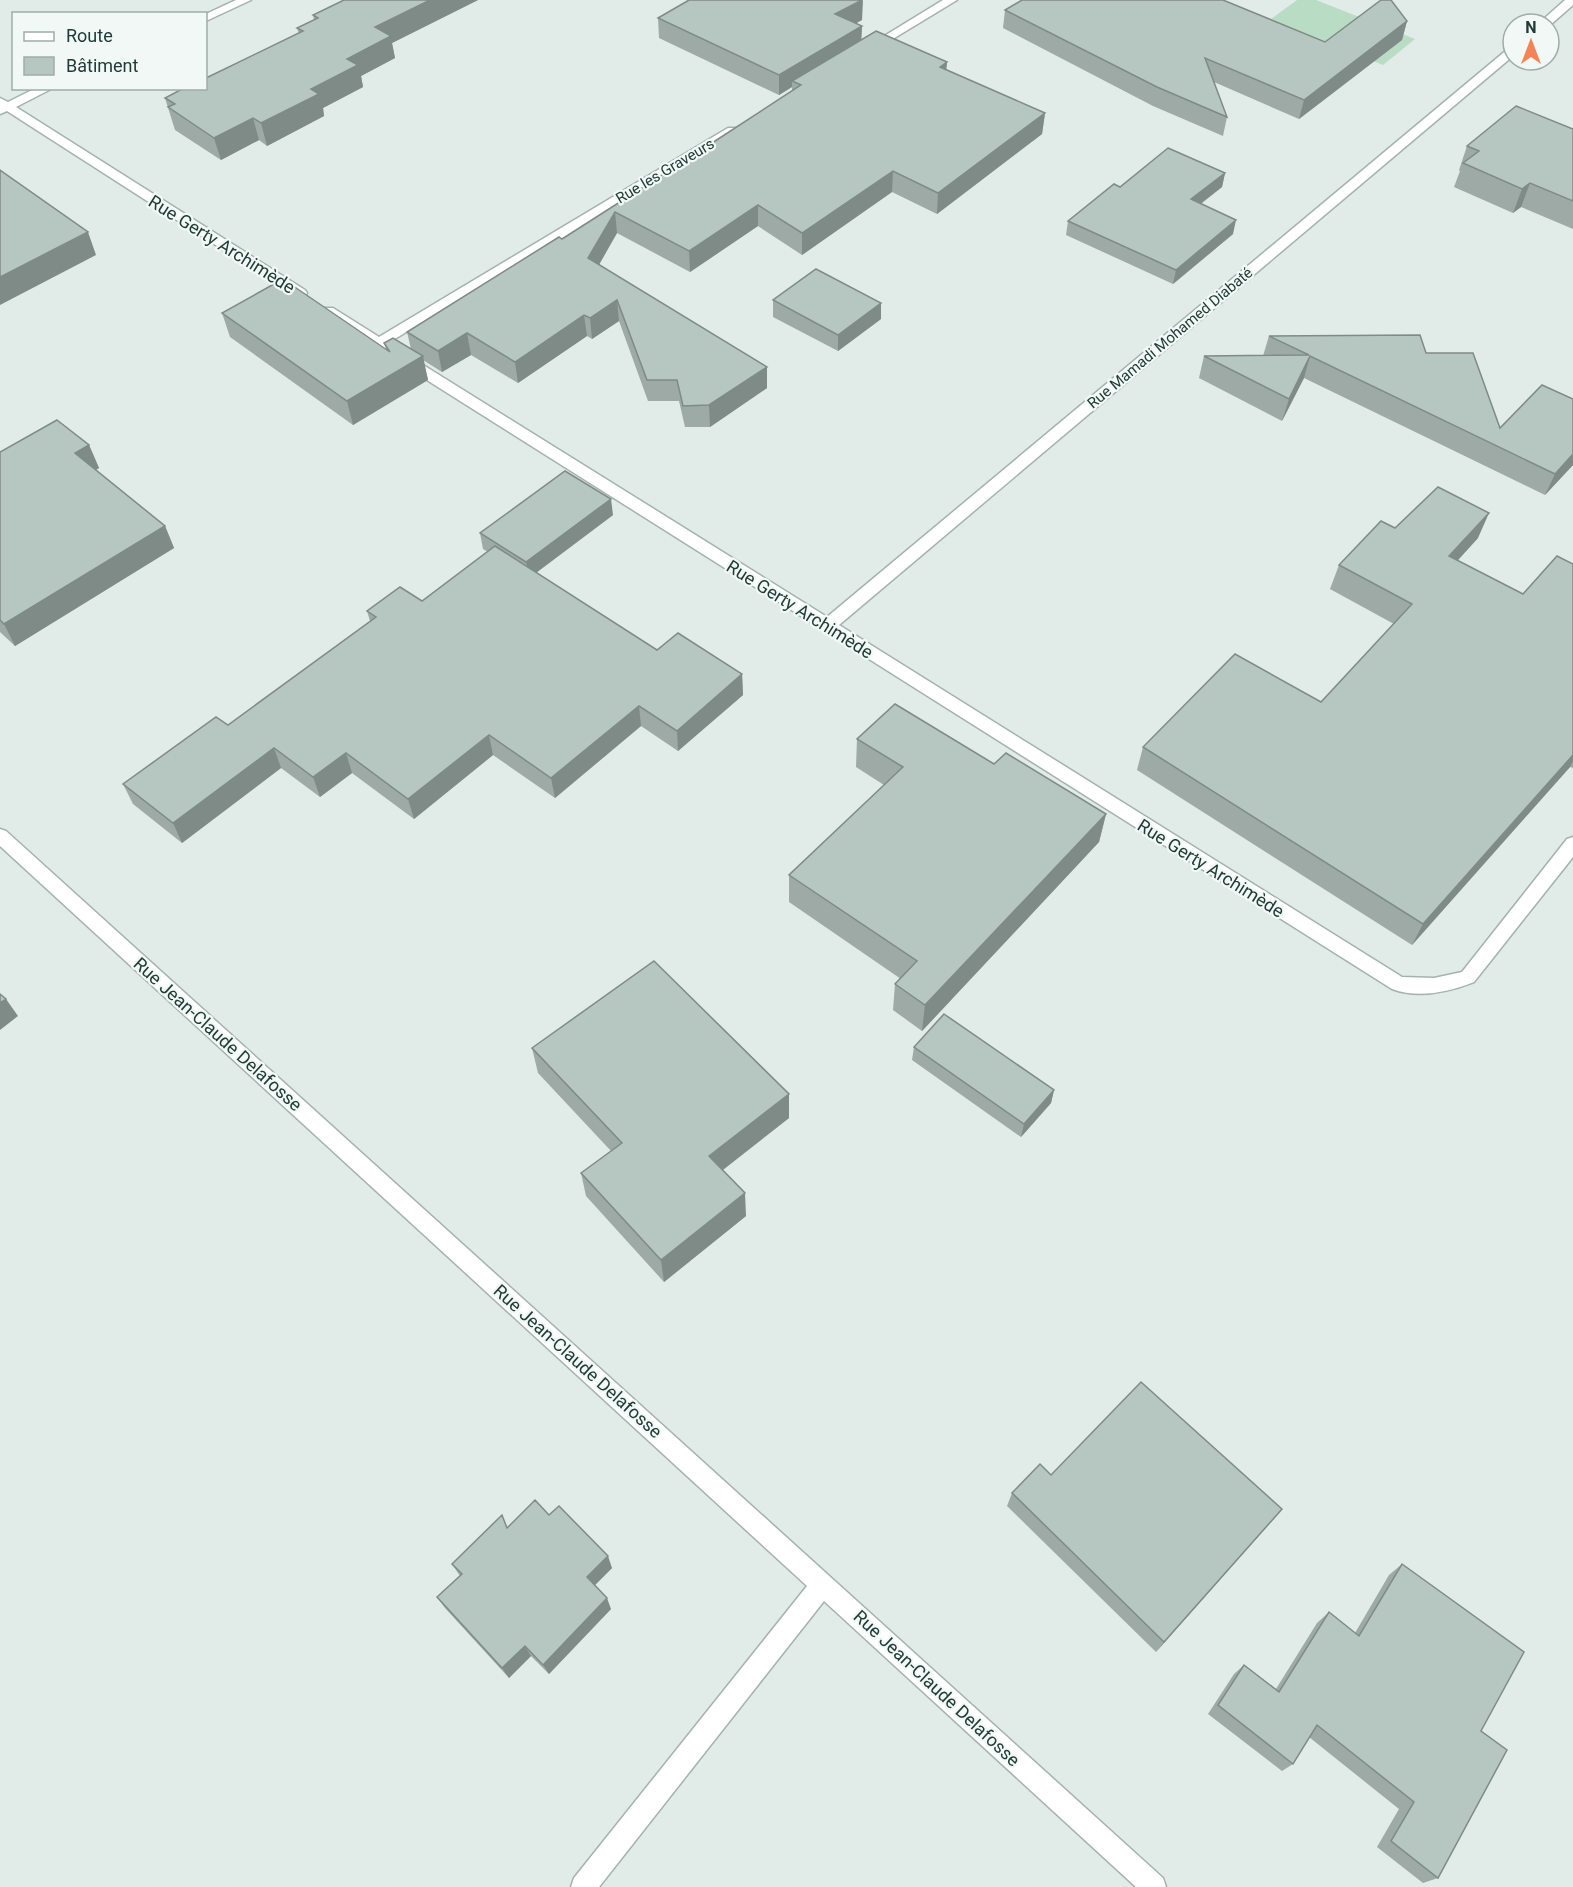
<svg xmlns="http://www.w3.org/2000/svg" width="1573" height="1887" viewBox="0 0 1573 1887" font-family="Roboto,sans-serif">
	<rect width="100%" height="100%" fill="#e1ebe7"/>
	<polygon fill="#b9ddc4" points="1297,0 1316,0 1415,39 1383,65 1271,19"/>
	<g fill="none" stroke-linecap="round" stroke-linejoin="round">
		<defs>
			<g id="minor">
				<polygon points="236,0 251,0 206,21 206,14"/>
				<polygon points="943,0 957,0 873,51 869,53 863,49"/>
				<polygon points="1565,0 1573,0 1573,5 1549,26 1538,24"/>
				<path d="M1513,46v10l-674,569 563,352 32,1 28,-6 105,-133 6,-2v20l-99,125c-26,10 -55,17 -82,7l-1019,-643 -52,-35 2,-3h10l46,29 349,-209h8v6l-348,209 439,274 682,-569z"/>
				<polygon points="36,88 53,88 16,107 305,290 307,293 305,296 295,296 7,111 0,114 0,98 8,102"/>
				<polygon points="0,829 6,831 1163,1878 1166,1887 1136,1887 824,1601 599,1887 571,1887 574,1878 807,1586 0,846"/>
			</g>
		</defs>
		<use href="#minor" stroke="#a4b3ae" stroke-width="3"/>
		<use href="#minor" fill="#fff" fill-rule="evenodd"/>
	</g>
	<g fill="#9daaa5">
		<polygon points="344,0 478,0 392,43 395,58 361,76 363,87 323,108 324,116 267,146 259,140 221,160 175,130 165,98 299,34 297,28 314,20 313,15"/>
		<polygon points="1005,10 1325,42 1407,21 1402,40 1299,119 1214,82 1227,117 1223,136 1153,106 1003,28"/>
		<polygon points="658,18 862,20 856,23 862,26 861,40 947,62 946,70 1045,113 1042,134 937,214 892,192 802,255 758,226 690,272 617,233 599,264 767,388 710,427 685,427 679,401 648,401 619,321 592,339 587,336 518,383 471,355 442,372 423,360 428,380 353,425 230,337 222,313 386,349 384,343 411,349 407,332 562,239 792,91 792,87 779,95 659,38"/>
		<polygon points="1573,129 1573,229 1521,207 1513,213 1454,187 1460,171 1459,170 1467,146"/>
		<polygon points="1225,173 1222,187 1201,204 1233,234 1173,284 1066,235 1068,221 1120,187"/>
		<polygon points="773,300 881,319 838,351 773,317"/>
		<polygon points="1269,336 1426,353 1500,428 1573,399 1573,465 1545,495 1304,378 1282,421 1199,378 1204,356 1263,356"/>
		<polygon points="89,445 99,468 96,470 165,526 174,548 15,646 0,632 0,452"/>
		<polygon points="613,515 536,573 657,650 742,674 743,695 678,751 641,726 555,798 493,755 414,819 352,773 320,797 281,768 182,843 133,804 123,784 228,725 370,621 367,611 422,601 488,552 483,549 480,533"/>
		<polygon points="1395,528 1478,538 1457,561 1523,594 1573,564 1573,768 1570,767 1412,945 1137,770 1143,747 1321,702 1394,624 1330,589 1339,565"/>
		<polygon points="857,739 994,764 1106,814 1099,842 922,1031 893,1010 895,984 901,979 789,902 789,875 884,785 856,767"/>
		<polygon points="914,1047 1054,1090 1051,1103 1021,1137 912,1060"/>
		<polygon points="532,1048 789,1118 723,1170 746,1216 664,1282 586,1196 581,1173 611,1151 538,1073"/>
		<polygon points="1051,1475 1282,1509 1156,1652 1007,1506 1012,1493"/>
		<polygon points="549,1515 612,1568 595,1585 611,1609 549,1674 531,1656 509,1678 445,1608 437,1597 460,1576 452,1564 508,1527"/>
		<polygon points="1402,1564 1481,1731 1438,1878 1423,1883 1377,1847 1399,1809 1309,1737 1293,1764 1282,1771 1208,1714 1234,1674 1244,1665 1276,1689 1317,1623 1329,1612 1355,1633 1389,1575"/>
	</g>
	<g fill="#7f8b86">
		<polygon points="430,0 478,0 392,43 395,58 361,76 363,87 323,108 324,116 267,146 261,123 347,59 375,27"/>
		<polygon points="863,0 862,20 835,35 835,14"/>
		<polygon points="1407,21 1402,40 1299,119 1304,100"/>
		<polygon points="862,26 861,46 792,81 792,87 779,95 779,75"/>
		<polygon points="947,62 945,83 940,67"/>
		<polygon points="1045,113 1042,134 937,214 938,193"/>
		<polygon points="253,118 259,140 221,160 214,138"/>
		<polygon points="893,171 892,192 802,255 802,233"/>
		<polygon points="1225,173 1222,187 1188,213 1191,199"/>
		<polygon points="1530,183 1521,207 1513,213 1522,189"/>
		<polygon points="758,205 758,226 690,272 689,251"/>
		<polygon points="615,212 617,233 591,279 588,258"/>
		<polygon points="1236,220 1233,234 1173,284 1176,270"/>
		<polygon points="88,232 96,255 0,305 0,277"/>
		<polygon points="617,300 619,321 592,339 590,318"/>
		<polygon points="881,303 881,319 838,351 838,335"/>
		<polygon points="584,315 587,336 518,383 515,362"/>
		<polygon points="467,333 471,355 442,372 438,351"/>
		<polygon points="423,356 428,380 353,425 347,401"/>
		<polygon points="1310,356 1304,378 1282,421 1289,399"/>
		<polygon points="767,367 767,388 710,427 709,405"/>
		<polygon points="89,445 99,468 85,476 75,453"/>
		<polygon points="1573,454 1573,465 1545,495 1555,474"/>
		<polygon points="611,499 613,515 529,578 526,562"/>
		<polygon points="1489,513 1478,538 1439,581 1449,556"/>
		<polygon points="165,526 174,548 15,646 4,624"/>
		<polygon points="742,674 743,695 678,751 677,731"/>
		<polygon points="639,706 641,726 555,798 551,778"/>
		<polygon points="489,735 493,755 414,819 408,799"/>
		<polygon points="274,748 281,768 182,843 173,823"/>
		<polygon points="346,753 352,773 320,797 313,777"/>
		<polygon points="1573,755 1573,761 1570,767 1412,945 1423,924"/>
		<polygon points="1106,814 1099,842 922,1031 925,1005"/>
		<polygon points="6,999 18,1016 0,1030 0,1003"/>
		<polygon points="1054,1090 1051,1103 1021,1137 1024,1124"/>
		<polygon points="789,1094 789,1118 711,1179 709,1156"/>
		<polygon points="745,1193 746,1216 664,1282 661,1260"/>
		<polygon points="1282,1509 1271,1522 1156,1652 1164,1642"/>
		<polygon points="608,1556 612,1568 591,1589 587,1577"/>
		<polygon points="607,1598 611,1609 549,1674 543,1665"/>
		<polygon points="525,1646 531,1656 509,1678 502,1668"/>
	</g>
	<g fill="#b6c6c0" stroke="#7f8b86" stroke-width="1.5">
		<polygon points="344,0 430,0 375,27 391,36 347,59 358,65 311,89 319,94 261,123 253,118 214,138 168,107 175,104 165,98 184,88 206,88 206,78 303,31 297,28 318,18 313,15"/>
		<polygon points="689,0 862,0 835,14 862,26 779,75 658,18"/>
		<polygon points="1022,0 1223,0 1325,42 1381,0 1391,0 1407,21 1304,100 1205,58 1227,117 1157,87 1005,10"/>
		<polygon points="876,31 947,62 940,67 1045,113 938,193 893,171 802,233 758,205 689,251 615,212 588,258 767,367 709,405 683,406 677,380 647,380 617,300 590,318 584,315 515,362 467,333 438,351 407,332 559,237 562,239 709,145 801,85 792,81"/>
		<polygon points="1516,106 1573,129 1573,201 1530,183 1522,189 1463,163 1479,151 1467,146"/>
		<polygon points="1168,148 1225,173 1191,199 1236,220 1176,270 1068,221 1114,184 1120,187"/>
		<polygon points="0,170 88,232 0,277"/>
		<polygon points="816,269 881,303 838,335 773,300"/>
		<polygon points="283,279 390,352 384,343 393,338 423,356 347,401 222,313"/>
		<polygon points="1420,335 1426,353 1473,353 1500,428 1542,385 1573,399 1573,454 1555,474 1310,356 1289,399 1204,356 1309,355 1269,336"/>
		<polygon points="57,420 89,445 75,453 165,526 4,624 0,620 0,452"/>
		<polygon points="565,471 611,499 526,562 480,533"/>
		<polygon points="1438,487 1489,513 1449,556 1523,594 1557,556 1573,564 1573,755 1423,924 1143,747 1235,654 1321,702 1412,604 1339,565 1381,521 1395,528"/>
		<polygon points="495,546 657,650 678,633 742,674 677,731 639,706 551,778 489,735 408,799 346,753 313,777 274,748 173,823 123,784 216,717 228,725 376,617 367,611 400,587 422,601"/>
		<polygon points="895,704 994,764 1006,753 1106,814 925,1005 895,984 917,961 789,875 903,767 857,739"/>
		<polygon points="654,961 789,1094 709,1156 745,1193 661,1260 581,1173 622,1143 532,1048"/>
		<polygon points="0,994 6,999 0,1003"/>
		<polygon points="944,1014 1054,1090 1024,1124 914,1047"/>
		<polygon points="1141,1382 1282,1509 1164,1642 1012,1493 1040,1464 1051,1475"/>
		<polygon points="535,1500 549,1515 559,1506 608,1556 587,1577 607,1598 543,1665 525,1646 502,1668 437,1597 462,1574 452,1564 502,1515 507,1528"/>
		<polygon points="1402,1564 1524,1652 1481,1731 1507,1750 1438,1878 1391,1841 1414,1802 1317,1725 1293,1764 1218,1705 1244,1665 1279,1692 1329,1612 1359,1636"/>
	</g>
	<g text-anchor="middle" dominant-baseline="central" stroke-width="4.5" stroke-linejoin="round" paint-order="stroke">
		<g font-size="15" fill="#213c36" stroke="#f1f8f5">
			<text transform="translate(665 171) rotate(-31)">Rue les Graveurs</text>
			<text transform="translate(1170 338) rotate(-40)">Rue Mamadi Mohamed Diabaté</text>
		</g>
		<g font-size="18" fill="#213c36" stroke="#f1f8f5">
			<text transform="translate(222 244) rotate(32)">Rue Gerty Archimède</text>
			<text transform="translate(800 609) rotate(32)">Rue Gerty Archimède</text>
			<text transform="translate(1211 868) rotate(32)">Rue Gerty Archimède</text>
			<text transform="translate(218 1034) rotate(42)">Rue Jean-Claude Delafosse</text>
			<text transform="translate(578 1361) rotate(42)">Rue Jean-Claude Delafosse</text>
			<text transform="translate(937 1688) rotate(43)">Rue Jean-Claude Delafosse</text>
		</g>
	</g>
	<rect x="12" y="12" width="195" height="78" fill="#f1f8f5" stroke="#9eada9" stroke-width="1.5"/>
	<rect x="24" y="32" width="30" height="9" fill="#ffffff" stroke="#9eada9" stroke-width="1.5"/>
	<text x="66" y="42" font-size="18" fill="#213c36">Route</text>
	<rect x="24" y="57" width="30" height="18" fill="#b6c6c0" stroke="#9eada9" stroke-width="1.5"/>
	<text x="66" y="72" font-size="18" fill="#213c36">Bâtiment</text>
	<g transform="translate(1531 42)"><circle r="28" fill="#f1f8f5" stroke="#9eada9" stroke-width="1.5"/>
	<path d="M0-4.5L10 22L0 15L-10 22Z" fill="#f28458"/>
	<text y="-9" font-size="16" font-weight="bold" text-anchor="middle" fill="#213c36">N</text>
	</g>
</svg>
